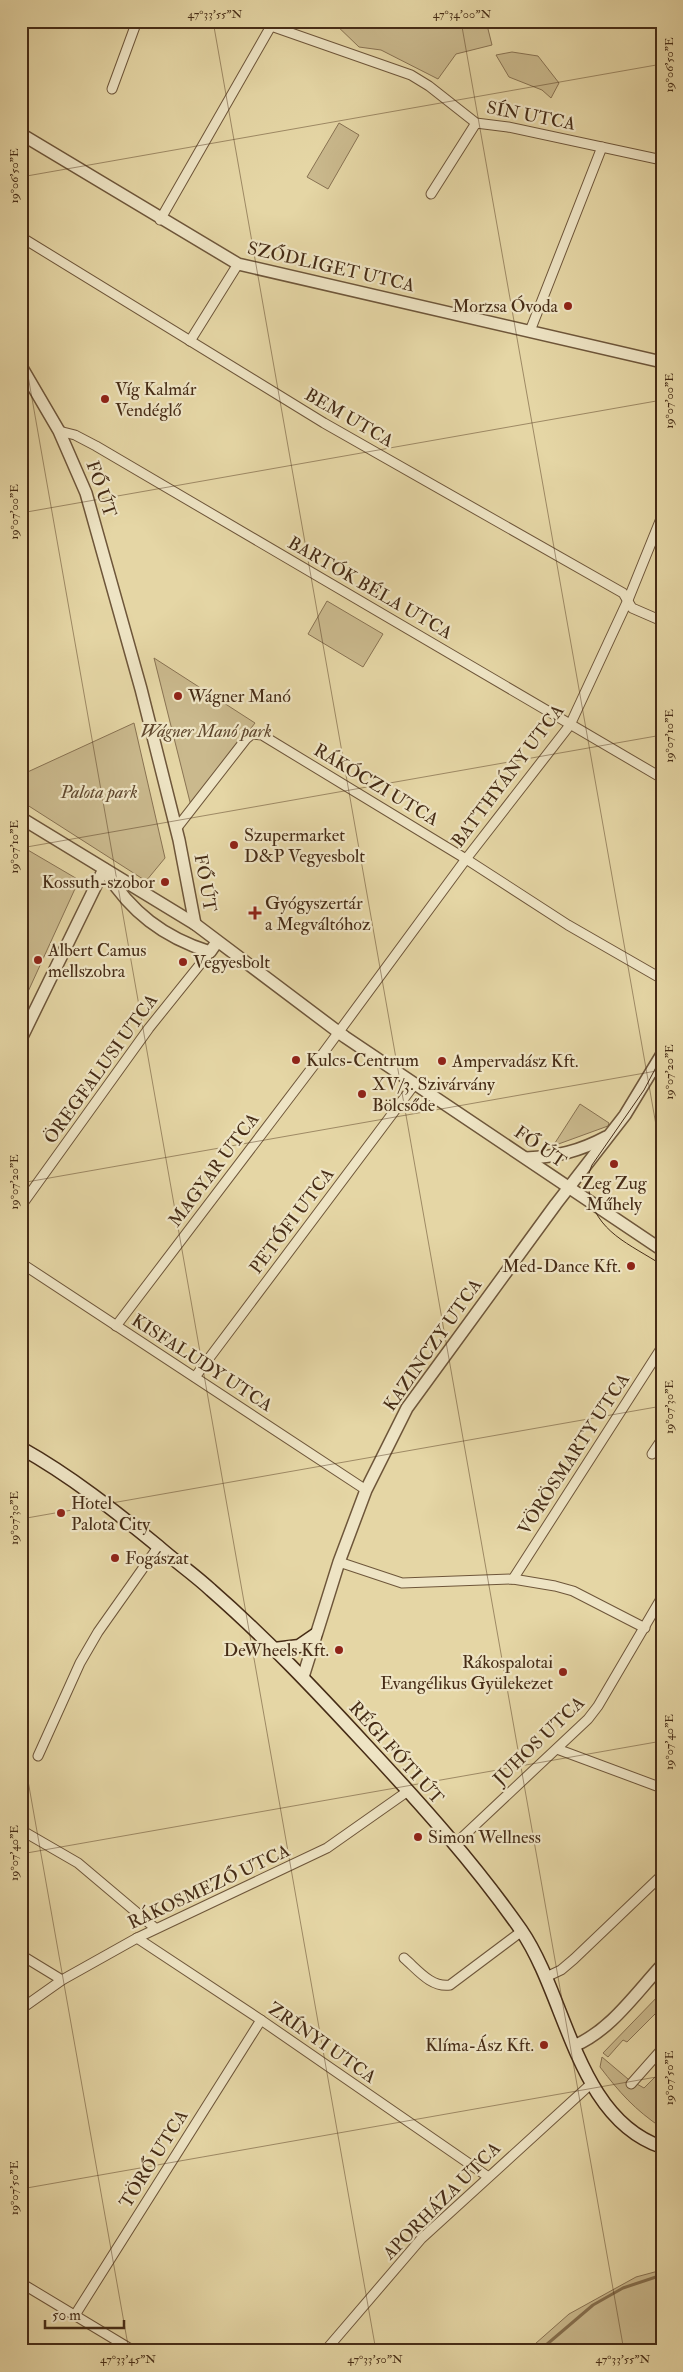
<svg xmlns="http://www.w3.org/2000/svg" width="683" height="2372" viewBox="0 0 683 2372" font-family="'IM FELL Double Pica',serif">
	<rect width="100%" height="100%" fill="#e5d6a5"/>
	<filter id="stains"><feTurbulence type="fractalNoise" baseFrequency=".004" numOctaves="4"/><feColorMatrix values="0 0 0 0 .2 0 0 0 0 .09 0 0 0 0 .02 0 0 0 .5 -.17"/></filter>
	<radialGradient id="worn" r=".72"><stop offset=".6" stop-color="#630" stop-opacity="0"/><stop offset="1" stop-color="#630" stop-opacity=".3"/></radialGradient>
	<g fill="#cab98d" stroke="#887252">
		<polygon points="332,21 486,21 492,45 456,54 438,79 381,50 359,47"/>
		<polygon points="512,52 538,56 559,83 551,98 542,90 509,77 496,55"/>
		<polygon points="339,123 359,135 328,189 307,177"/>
		<polygon points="327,601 383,634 363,667 308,634"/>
		<polygon points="154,658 255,723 191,806"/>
		<polygon points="134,723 165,858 146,881 21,801 21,775"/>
		<polygon points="21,846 79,880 21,1007"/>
		<polygon points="580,1104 609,1123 608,1126 553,1146"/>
		<polygon points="662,1992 662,2007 627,2042 623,2040 608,2057 603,2053"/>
		<path d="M602,2057l26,22 16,9 18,-18v58c-28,-19 -42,-35 -62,-61z"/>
		<polygon points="662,2270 662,2351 576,2351 574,2348 570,2351 527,2351 569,2314 636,2277"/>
	</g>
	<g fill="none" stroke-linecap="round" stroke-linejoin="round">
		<polyline stroke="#856f4e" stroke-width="3" points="539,2351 593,2305 623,2288 662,2275"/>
		<defs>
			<g id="minor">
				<polyline points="269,21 271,26 411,75 429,86 476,123 508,127 662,160"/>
				<polyline points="112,89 137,21"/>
				<polyline points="431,194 476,123"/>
				<polyline points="160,220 271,26"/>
				<polyline points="21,237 324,423 623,593 632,608 662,621"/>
				<polyline points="530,331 602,147"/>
				<polyline points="190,341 238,264"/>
				<polyline points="59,431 75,435 96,446 662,778"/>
				<polyline points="176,829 246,739 252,734 262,735 466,859 568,925 662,979"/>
				<polyline points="653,1071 662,1075"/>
				<polyline points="21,1206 149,1028 210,952"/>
				<polyline points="21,1263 366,1490"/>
				<polyline points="116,1326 324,1052 466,859 570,725 628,600 662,516"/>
				<polyline points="195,1377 414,1085"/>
				<polyline points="652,1454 662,1439"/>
				<polyline points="339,1562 402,1583 513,1579 555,1586 573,1591 645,1628"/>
				<polyline points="513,1579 662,1347"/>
				<polyline points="557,1749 662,1788"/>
				<polyline points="38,1756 80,1663 98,1632 158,1547"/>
				<polyline points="21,1830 78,1863 155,1928"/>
				<polyline points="454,1845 588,1719 598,1706 662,1597"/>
				<polyline points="137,1938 261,2020 487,2176"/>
				<polyline points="21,1955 62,1980"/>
				<path d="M404,1958c13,11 27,30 46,27l72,-54"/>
				<polyline points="546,1977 561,1970 574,1959 662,1875"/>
				<polyline points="21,2009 62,1980 137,1938 327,1848 408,1791"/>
				<polyline points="631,2084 662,2049"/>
				<polyline points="21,2283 134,2351"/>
				<polyline points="75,2315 261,2020"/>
				<polyline points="325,2351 421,2239 592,2083"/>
			</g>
			<g id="tertiary">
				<polyline points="21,134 238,264 662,362"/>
				<polyline points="21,366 59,431 86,493 141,689 179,840 195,924"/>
				<polyline points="21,818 195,924 345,1037 662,1250"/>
				<path d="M105,871c26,41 58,66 105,81l7,-10"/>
				<polyline points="21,1039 104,869"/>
				<path d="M526,1158c30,-1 54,-7 80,-21"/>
				<polyline points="303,1677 339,1562 366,1490 407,1408 556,1204 625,1115 662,1054"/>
				<path d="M574,2046c37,-16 61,-52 88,-81"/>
			</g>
			<g id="secondary">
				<path d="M21,1448c50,28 94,63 138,99 17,15 36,28 52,43 55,48 105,101 154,154 55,59 110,120 156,186 46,67 55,188 141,217"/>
				<polyline points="274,1649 299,1646 315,1635"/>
			</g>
		</defs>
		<use href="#minor" stroke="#6e563a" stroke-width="11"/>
		<use href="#tertiary" stroke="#6e563a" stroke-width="14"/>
		<use href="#secondary" stroke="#462c16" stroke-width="15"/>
		<use href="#minor" stroke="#eee4c4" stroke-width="9"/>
		<use href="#tertiary" stroke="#eee4c4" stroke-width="11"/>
		<use href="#secondary" stroke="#eee4c4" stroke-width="12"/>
		<path stroke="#462c16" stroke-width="1" d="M662,1056l-18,34 -52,75c-4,9 -5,17 -3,26 6,41 41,53 73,74"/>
	</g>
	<path fill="none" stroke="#462c16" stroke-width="1" stroke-opacity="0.45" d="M213,21l411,2330M461,21l201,1138M21,177l641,-113M21,336l355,2015M21,513l641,-113M21,848l641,-113M21,1183l641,-113M21,1519l641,-113M21,1741l108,610M21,1854l641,-113M21,2189l641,-113"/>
	<g fill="#8f2418" stroke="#eee4c4" stroke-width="2">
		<circle cx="568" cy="306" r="5"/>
		<circle cx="105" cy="399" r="5"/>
		<circle cx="178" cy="696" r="5"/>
		<circle cx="234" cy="845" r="5"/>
		<circle cx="165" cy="882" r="5"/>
		<path d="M252.5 905.5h5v5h5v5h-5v5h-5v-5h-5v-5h5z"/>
		<circle cx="38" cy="960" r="5"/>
		<circle cx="183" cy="962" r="5"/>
		<circle cx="296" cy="1060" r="5"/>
		<circle cx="442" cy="1061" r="5"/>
		<circle cx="362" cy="1094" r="5"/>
		<circle cx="614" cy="1164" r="5"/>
		<circle cx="631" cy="1266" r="5"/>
		<circle cx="61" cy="1513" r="5"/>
		<circle cx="115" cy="1558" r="5"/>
		<circle cx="339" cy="1650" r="5"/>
		<circle cx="563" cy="1672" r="5"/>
		<circle cx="418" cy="1837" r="5"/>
		<circle cx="544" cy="2045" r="5"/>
	</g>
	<g text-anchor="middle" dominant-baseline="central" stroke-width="4.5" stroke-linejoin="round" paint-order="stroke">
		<g font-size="18" fill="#462c16" stroke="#eee4c4">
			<text transform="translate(531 116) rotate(11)">SÍN UTCA</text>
			<text transform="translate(331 267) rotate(13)">SZŐDLIGET UTCA</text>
			<text transform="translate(349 418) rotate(30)">BEM UTCA</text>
			<text transform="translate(101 489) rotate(71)">FŐ ÚT</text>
			<text transform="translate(370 588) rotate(30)">BARTÓK BÉLA UTCA</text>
			<text transform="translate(508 776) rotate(-53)">BATTHYÁNY UTCA</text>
			<text transform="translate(376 785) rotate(31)">RÁKÓCZI UTCA</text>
			<text transform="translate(205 883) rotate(80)">FŐ ÚT</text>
			<text transform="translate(101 1069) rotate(-54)">ÖREGFALUSI UTCA</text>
			<text transform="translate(540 1147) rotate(35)">FŐ ÚT</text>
			<text transform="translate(214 1170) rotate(-53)">MAGYAR UTCA</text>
			<text transform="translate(292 1221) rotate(-53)">PETŐFI UTCA</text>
			<text transform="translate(433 1345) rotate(-55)">KAZINCZY UTCA</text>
			<text transform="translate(202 1363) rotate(33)">KISFALUDY UTCA</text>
			<text transform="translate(574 1454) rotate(-57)">VÖRÖSMARTY UTCA</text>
			<text transform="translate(539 1741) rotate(-44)">JUHOS UTCA</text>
			<text transform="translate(396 1753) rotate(48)">RÉGI FÓTI ÚT</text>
			<text transform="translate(209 1887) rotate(-25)">RÁKOSMEZŐ UTCA</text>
			<text transform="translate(322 2043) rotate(35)">ZRÍNYI UTCA</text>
			<text transform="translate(154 2159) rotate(-58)">TÖRŐ UTCA</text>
			<text transform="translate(442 2201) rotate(-45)">APORHÁZA UTCA</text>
		</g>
		<g font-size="18" fill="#462c16" stroke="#eee4c4" text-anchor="start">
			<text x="558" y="306" text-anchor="end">Morzsa Óvoda</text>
			<text x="115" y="389">Víg Kalmár<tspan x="115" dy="21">Vendéglő</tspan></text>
			<text x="188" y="696">Wágner Manó</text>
			<text x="244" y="835">Szupermarket<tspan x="244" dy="21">D&amp;P Vegyesbolt</tspan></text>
			<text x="155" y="882" text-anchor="end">Kossuth-szobor</text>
			<text x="265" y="903">Gyógyszertár<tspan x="265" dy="21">a Megváltóhoz</tspan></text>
			<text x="48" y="950">Albert Camus<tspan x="48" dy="21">mellszobra</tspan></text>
			<text x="193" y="962">Vegyesbolt</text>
			<text x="306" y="1060">Kulcs-Centrum</text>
			<text x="452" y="1061">Ampervadász Kft.</text>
			<text x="372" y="1084">XV/3. Szivárvány<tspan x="372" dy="21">Bölcsőde</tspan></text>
			<text x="614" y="1183" text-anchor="middle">Zeg Zug<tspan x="614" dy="21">Műhely</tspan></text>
			<text x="621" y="1266" text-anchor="end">Med-Dance Kft.</text>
			<text x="71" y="1503">Hotel<tspan x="71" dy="21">Palota City</tspan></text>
			<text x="125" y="1558">Fogászat</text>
			<text x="329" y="1650" text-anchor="end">DeWheels Kft.</text>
			<text x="553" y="1662" text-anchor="end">Rákospalotai<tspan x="553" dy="21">Evangélikus Gyülekezet</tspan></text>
			<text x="428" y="1837">Simon Wellness</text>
			<text x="534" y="2045" text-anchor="end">Klíma-Ász Kft.</text>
		</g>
		<g font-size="18" font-style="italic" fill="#60482e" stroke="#eee4c4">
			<text x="206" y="731">Wágner Manó park</text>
			<text x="99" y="792">Palota park</text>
		</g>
	</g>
	<rect width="683" height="2372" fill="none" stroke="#e5d6a5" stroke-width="55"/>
	<path d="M45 2320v8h79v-8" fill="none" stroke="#462c16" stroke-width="2.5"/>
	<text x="52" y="2320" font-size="15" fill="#462c16" stroke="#eee4c4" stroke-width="4" paint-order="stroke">50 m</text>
	<rect x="28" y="28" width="628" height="2316" fill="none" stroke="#462c16" stroke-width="2"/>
	<g font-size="12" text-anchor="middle" fill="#462c16">
		<text x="215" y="18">47°33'55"N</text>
		<text x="462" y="18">47°34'00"N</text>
		<text transform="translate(669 65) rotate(-90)" y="4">19°06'50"E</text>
		<text transform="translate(14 176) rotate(-90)" y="4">19°06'50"E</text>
		<text transform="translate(669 401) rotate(-90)" y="4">19°07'00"E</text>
		<text transform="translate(14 512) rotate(-90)" y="4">19°07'00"E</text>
		<text transform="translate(669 736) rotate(-90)" y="4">19°07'10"E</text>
		<text transform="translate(14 847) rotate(-90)" y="4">19°07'10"E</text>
		<text transform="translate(669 1072) rotate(-90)" y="4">19°07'20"E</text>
		<text transform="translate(14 1182) rotate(-90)" y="4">19°07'20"E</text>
		<text transform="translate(669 1407) rotate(-90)" y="4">19°07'30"E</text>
		<text transform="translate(14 1518) rotate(-90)" y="4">19°07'30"E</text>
		<text transform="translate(669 1742) rotate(-90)" y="4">19°07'40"E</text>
		<text transform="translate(14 1853) rotate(-90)" y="4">19°07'40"E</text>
		<text transform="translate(669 2078) rotate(-90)" y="4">19°07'50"E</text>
		<text transform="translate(14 2188) rotate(-90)" y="4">19°07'50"E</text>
		<text x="128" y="2363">47°33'45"N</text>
		<text x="375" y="2363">47°33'50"N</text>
		<text x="623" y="2363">47°33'55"N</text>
	</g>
	<rect width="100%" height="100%" filter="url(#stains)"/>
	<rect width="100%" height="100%" fill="url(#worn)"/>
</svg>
